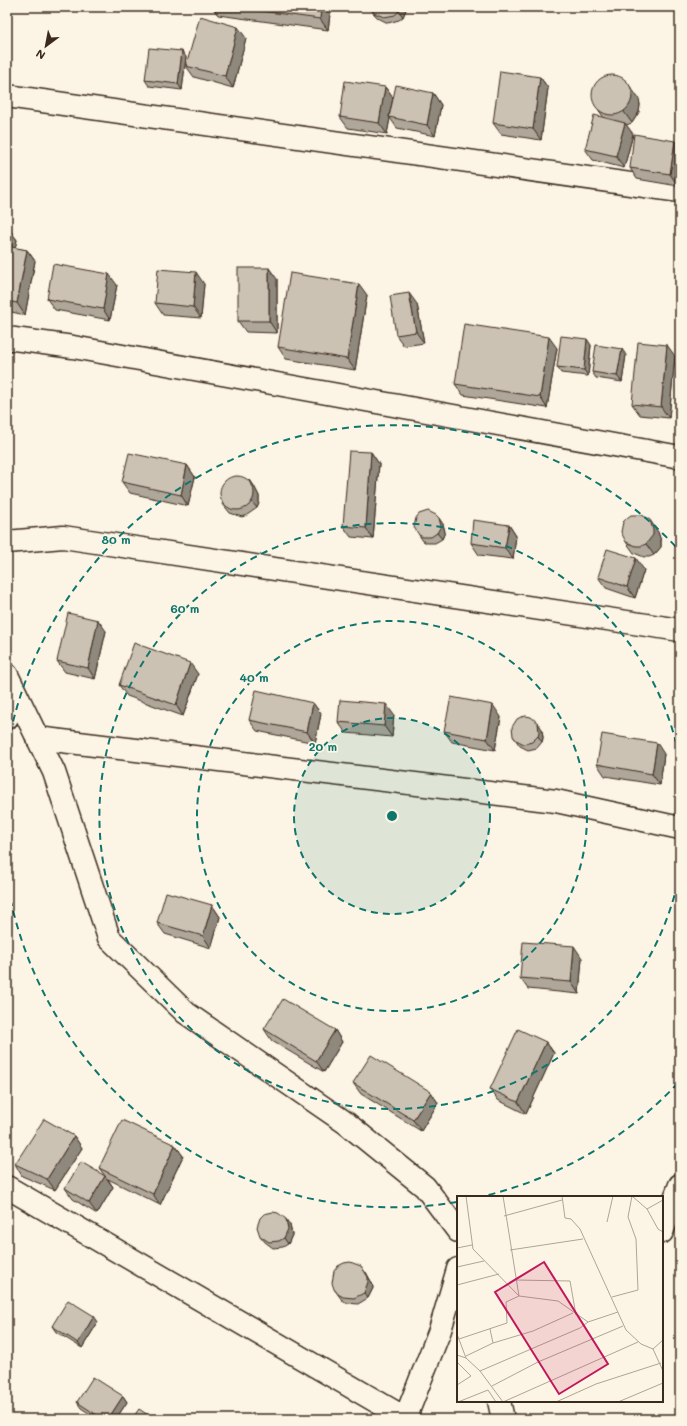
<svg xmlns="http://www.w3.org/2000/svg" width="687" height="1426" viewBox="0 0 687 1426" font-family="Mali,sans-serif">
	<rect width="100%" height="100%" fill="#fcf5e5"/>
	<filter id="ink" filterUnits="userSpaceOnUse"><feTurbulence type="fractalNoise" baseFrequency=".025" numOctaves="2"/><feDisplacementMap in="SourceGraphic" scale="8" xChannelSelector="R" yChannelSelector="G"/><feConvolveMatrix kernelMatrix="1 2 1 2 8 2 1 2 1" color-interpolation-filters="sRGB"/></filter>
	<g filter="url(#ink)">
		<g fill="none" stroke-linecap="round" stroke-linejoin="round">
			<defs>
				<g id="minor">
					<polyline points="7,96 680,191"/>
					<polyline points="7,338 73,347 680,457"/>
					<polyline points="7,542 63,537 680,630"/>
					<polyline points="7,675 54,772 109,938 186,1013 346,1123 425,1187 458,1231"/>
					<polyline points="7,718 16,694"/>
					<polyline points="37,738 556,801 680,828"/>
					<polyline points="7,1187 405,1418"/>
					<polyline points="662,1232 680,1185"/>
					<polyline points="499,1401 503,1419"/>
					<polyline points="405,1419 440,1330 458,1269"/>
				</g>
			</defs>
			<use href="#minor" stroke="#3b2a1e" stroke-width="25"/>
			<use href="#minor" stroke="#fcf5e5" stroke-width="22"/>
		</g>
		<g fill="#afa79a" stroke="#3b2a1e">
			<polygon points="212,7 331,7 328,30 218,15"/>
			<polygon points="370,7 407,7 403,17 399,20 388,23 378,18 374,14"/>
			<polygon points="246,38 233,88 194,77 186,66"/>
			<polygon points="186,57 182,90 149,86 145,80"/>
			<polygon points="540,77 548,88 541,140 501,134 493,123"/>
			<polygon points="385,87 393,98 433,93 441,105 435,136 397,128 390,118 387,134 348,128 340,117"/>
			<polygon points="639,99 640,105 639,112 632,123 626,125 633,134 624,168 593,160 585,149 604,118 596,106"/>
			<polygon points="680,148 680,170 678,186 637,179 630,168"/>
			<polygon points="7,228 9,229 17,240 15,248 27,250 35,261 25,315 7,311"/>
			<polygon points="277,279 277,333 246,332 238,321"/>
			<polygon points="204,284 201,318 163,315 155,303"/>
			<polygon points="117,285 110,320 55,310 47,299"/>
			<polygon points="367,295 355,370 286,359 278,347"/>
			<polygon points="417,304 424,343 404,346 396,335"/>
			<polygon points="591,345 588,376 561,373 557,367"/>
			<polygon points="557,348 547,408 463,395 455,384"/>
			<polygon points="626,355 622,382 596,378 592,372"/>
			<polygon points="675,356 669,418 640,415 632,404"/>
			<polygon points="371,452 379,464 373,539 351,537 343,526"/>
			<polygon points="187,465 195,477 188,506 130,493 122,482"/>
			<polygon points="250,480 254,486 259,496 259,503 257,508 247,515 242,517 230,513 222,503"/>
			<polygon points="443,524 445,532 442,539 435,543 427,543 423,541 419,535"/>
			<polygon points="509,525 516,536 513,559 479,555 471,543"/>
			<polygon points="658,532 661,541 661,547 654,555 649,557 644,557 634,553 626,542"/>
			<polygon points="644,570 635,598 606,588 598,577"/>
			<polygon points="106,631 95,679 65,672 57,661"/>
			<polygon points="198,674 183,716 127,696 119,685"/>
			<polygon points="313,703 321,714 315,743 257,731 249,720"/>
			<polygon points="394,715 392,737 346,733 338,722"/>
			<polygon points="501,717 495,750 452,742 444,731"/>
			<polygon points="542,729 543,738 542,742 537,748 528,750 520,746 513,736"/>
			<polygon points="664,754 660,785 605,776 597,764"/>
			<polygon points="212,905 220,917 211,948 165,934 157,923"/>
			<polygon points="582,958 579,994 528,989 520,978"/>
			<polygon points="264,1029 335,1030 342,1042 324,1072 272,1041"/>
			<polygon points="546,1042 554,1053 526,1114 498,1100 490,1089"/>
			<polygon points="353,1083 431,1092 438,1103 421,1131 361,1094"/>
			<polygon points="74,1136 82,1148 55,1190 22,1176 15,1164"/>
			<polygon points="175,1145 183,1156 160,1205 108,1179 113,1187 97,1214 73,1199 65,1188 105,1176 99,1168"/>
			<polygon points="290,1225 292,1235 288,1244 283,1247 273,1248 265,1242 260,1236"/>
			<polygon points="366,1272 372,1283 373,1288 368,1298 358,1304 347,1303 342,1300 334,1289"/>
			<polygon points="98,1322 82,1348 56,1332 52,1326"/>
			<polygon points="123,1396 127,1402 116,1419 98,1419 81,1408 77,1402"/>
		</g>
		<g fill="#8f887d" stroke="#3b2a1e">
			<polygon points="321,7 331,7 328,30 320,19"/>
			<polygon points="401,7 407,7 403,17 399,11"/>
			<polygon points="238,27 246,38 233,88 225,76"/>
			<polygon points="182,51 186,57 182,90 178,84"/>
			<polygon points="540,77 548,88 541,140 533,129"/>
			<polygon points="627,82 639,99 640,105 639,112 632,123 624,112"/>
			<polygon points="385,87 393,98 389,117 390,118 387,134 379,123"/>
			<polygon points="433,93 441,105 435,136 427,125"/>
			<polygon points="625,123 633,134 624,168 616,156"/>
			<polygon points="675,141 680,148 680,170 678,186 670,174"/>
			<polygon points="9,229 17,240 13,257 7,248 7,238"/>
			<polygon points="27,250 35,261 25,315 17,303"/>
			<polygon points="269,268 277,279 277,333 269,321"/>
			<polygon points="196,272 204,284 201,318 193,307"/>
			<polygon points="109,274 117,285 110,320 103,309"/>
			<polygon points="359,284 367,295 355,370 347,359"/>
			<polygon points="409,293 417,304 424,343 416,332"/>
			<polygon points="549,337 557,348 547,408 540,397"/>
			<polygon points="587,339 591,345 588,376 584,370"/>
			<polygon points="667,345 675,356 669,418 661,407"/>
			<polygon points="622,349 626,355 622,382 617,376"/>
			<polygon points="371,452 379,464 373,539 366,528"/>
			<polygon points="187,465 195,477 188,506 181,495"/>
			<polygon points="250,480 254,486 259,496 259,503 257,508 252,502"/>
			<polygon points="439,518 443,524 445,532 442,539 437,533"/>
			<polygon points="650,520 658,532 661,541 661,547 654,555 646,544"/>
			<polygon points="509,525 516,536 513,559 505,548"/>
			<polygon points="636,558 644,570 635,598 627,587"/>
			<polygon points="98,620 106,631 95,679 88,668"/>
			<polygon points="190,663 198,674 183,716 176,705"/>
			<polygon points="313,703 321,714 315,743 307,732"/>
			<polygon points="386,704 394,715 392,737 384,726"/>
			<polygon points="493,705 501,717 495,750 487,739"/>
			<polygon points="538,723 542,729 543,738 542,742 538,736"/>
			<polygon points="657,743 664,754 660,785 652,774"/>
			<polygon points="212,905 220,917 211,948 203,936"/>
			<polygon points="574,946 582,958 579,994 571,982"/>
			<polygon points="335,1030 342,1042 324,1072 316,1061"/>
			<polygon points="546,1042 554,1053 526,1114 518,1102"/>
			<polygon points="431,1092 438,1103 421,1131 413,1120"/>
			<polygon points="74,1136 82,1148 55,1190 47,1179"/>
			<polygon points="175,1145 183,1156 160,1205 153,1194"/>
			<polygon points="105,1176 113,1187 97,1214 89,1203"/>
			<polygon points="286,1219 290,1225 292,1235 288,1244 284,1238"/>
			<polygon points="361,1266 372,1283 373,1288 368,1298 364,1293"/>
			<polygon points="94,1316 98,1322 82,1348 78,1343"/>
			<polygon points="123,1396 127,1402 116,1419 108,1419"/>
		</g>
		<g fill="#ccc2b3" stroke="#3b2a1e">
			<polygon points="232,7 321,7 320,19"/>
			<polygon points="370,7 401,7 399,11 395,15 384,17 374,13 370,8"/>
			<polygon points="200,16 238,27 225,76 186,66"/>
			<polygon points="149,48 182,51 178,84 145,80"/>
			<polygon points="500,71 540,77 533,129 493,123"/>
			<circle cx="612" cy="95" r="20"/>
			<polygon points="345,81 385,87 379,123 340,117"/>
			<polygon points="396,85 433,93 427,125 389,117"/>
			<polygon points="594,115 625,123 616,156 585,149"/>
			<polygon points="634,134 675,141 670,174 630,168"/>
			<polygon points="7,228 9,229 7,238"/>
			<polygon points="7,246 27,250 17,303 7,301"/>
			<polygon points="53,264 109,274 103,309 47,299"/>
			<rect x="238" y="268" width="31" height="53"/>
			<polygon points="158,269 196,272 193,307 155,303"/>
			<polygon points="290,273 359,284 347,359 278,347"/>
			<polygon points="409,293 416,332 396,335 390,296"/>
			<polygon points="464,324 549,337 540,397 455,384"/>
			<polygon points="561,336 587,339 584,370 557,367"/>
			<polygon points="638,342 667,345 661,407 632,404"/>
			<polygon points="596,345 622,349 617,376 592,372"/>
			<polygon points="349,451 371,452 366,528 343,526"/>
			<polygon points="129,453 187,465 181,495 122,482"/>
			<circle cx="237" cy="493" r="17"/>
			<polygon points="428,511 436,515 439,518 441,526 437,533 431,537 423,537 419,535 414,527 416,518 419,514"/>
			<polygon points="631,515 642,515 650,520 653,530 653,535 646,544 641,546 636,546 626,542 621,532 623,522 627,518"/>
			<polygon points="473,520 509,525 505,548 471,543"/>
			<polygon points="607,549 636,558 627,587 598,577"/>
			<polygon points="68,613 98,620 88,668 57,661"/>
			<polygon points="134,643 190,663 176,705 119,685"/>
			<polygon points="256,690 313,703 307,732 249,720"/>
			<polygon points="451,697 493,705 487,739 444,731"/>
			<polygon points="340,700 386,704 384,726 338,722"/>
			<polygon points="526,716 531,717 538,723 539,732 538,736 532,742 524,744 516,740 513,736 512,727 517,719 521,717"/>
			<polygon points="602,734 657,743 652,774 597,764"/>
			<polygon points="166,892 212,905 203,936 157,923"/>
			<polygon points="523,942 574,946 571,982 520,978"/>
			<polygon points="283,999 335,1030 316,1061 264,1029"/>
			<polygon points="518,1029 546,1042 518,1102 490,1089"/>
			<polygon points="371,1055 431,1092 413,1120 353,1083"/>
			<polygon points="44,1119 74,1136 47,1179 15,1164"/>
			<polygon points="122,1120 175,1145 153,1194 99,1168"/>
			<polygon points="81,1162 105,1176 89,1203 65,1188"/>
			<polygon points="273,1212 278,1213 286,1219 288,1229 284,1238 279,1241 269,1242 260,1236 257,1227 260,1218 264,1214"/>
			<polygon points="350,1262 361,1266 368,1277 368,1282 364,1293 354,1298 343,1297 338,1294 334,1289 332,1283 334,1271 338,1266 344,1263"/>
			<polygon points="68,1300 94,1316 78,1343 52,1326"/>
			<polygon points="93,1377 123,1396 108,1419 103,1419 77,1402"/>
			<polygon points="139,1409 154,1419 132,1419"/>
		</g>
	</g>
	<circle cx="392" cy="816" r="98" fill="#0f766e" fill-opacity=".12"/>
	<g fill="none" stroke="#0f766e" stroke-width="2" stroke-dasharray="7 5">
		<circle cx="392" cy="816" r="98"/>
		<circle cx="392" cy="816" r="195"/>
		<path d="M680 872A293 293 0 1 1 680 760"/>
		<path d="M678 1083A391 391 0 0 1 480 1197M457 1202A391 391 0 0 1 8 887M8 745A391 391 0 0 1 678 549"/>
	</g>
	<g transform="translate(457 1196)">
		<rect width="206" height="206" fill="#fcf5e5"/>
		<path fill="none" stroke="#afa495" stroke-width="1" d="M46,0l16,100 39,5 30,21 30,-10M105,0l3,22 6,1 9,10 46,101 15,14 12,5 10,22M190,13l16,-9M47,20l58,-16M150,26l6,-26M0,52l15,-3M53,54l73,-11M0,71l27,-6M59,84l54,1 6,34M0,89l42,-11M155,101l26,-7 -2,-51 -8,-22 4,-21 15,13 11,20 5,3M33,133l3,14M0,138l9,24M2,143l48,-16 -1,-21 13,-6 -46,-47 -7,-53M196,153l10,-9M0,159l9,3 14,13 23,31M9,160l27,-13 40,-12 40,-18M23,175l100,-43 8,-6M0,189l14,-9 -13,-13M35,190l46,-24 85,-36M1,206l30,-12 8,12M46,206l135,-60M99,206l40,-18 65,-21M161,206l45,-19"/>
		<path fill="#c2185b" fill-opacity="0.15" stroke="#c2185b" stroke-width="2" d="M87,66l64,102 -49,30 -64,-102z"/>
		<rect width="206" height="206" fill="none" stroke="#3b2a1e" stroke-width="2"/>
	</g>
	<circle cx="392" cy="816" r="6" fill="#0f766e" stroke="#fcf5e5" stroke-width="2"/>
	<g font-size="12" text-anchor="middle" font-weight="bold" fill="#0f766e" stroke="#fcf5e5" stroke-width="3.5" stroke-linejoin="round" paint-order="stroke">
		<text x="116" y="544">80 m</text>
		<text x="185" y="613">60 m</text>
		<text x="254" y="682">40 m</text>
		<text x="323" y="751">20 m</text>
	</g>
	<rect width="687" height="1426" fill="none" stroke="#fcf5e5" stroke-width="24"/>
	<rect x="12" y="12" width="663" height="1402" fill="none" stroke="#3b2a1e" stroke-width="1.5" filter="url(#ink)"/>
	<g transform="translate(46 46) rotate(212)" stroke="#fcf5e5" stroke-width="3" paint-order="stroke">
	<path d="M0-3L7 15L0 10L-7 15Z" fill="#3b2a1e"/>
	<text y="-6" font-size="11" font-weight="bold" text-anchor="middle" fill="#3b2a1e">N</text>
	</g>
</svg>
